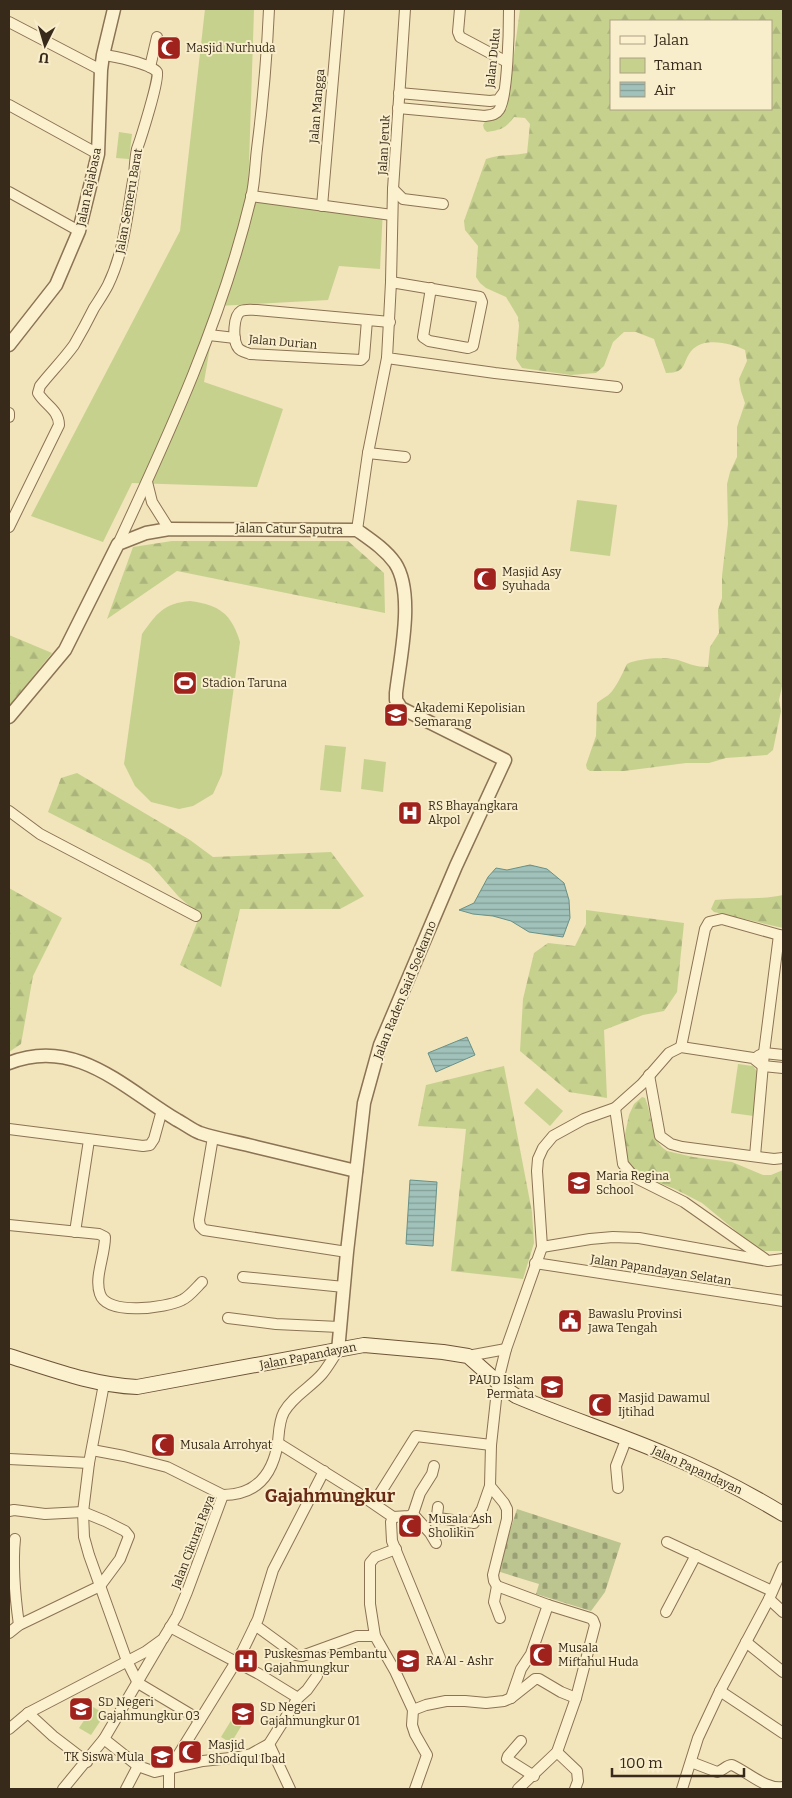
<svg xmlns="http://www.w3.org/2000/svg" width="792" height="1798" viewBox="0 0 792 1798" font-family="Bitter,serif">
	<defs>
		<pattern id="forest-firs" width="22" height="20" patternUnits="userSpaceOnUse" patternTransform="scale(1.25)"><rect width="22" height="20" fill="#c6d18e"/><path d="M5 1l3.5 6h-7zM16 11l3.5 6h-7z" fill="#abb47a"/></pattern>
		<pattern id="cemetery-stones" width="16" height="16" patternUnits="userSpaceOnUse" patternTransform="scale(1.25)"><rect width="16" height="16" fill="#bcc48f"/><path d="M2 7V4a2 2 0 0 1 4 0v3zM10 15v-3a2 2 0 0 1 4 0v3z" fill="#9a9f74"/></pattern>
		<pattern id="water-rules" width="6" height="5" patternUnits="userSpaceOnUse" patternTransform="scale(1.25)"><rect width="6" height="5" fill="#a0c2ba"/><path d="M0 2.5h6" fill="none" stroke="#839e96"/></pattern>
	</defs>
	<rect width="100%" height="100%" fill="#f2e4bb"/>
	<g fill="#c6d18e">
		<polygon points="205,9 254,9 248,195 383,208 380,269 339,266 328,300 217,306 204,382 283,409 257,487 132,483 103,542 31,516 180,231"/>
		<polygon points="119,132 132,134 129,159 116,158"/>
		<polygon points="577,500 617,505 610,556 570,551"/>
		<path d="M190,601c29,4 41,12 50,41l-18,132 -9,20 -20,12 -14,3 -28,-7 -16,-16 -11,-22 18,-130c14,-20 22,-31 48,-33z"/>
		<polygon points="325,745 346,747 341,792 320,790"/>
		<polygon points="364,759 386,762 383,792 361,789"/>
		<polygon points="738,1064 753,1066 759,1074 754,1116 731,1113"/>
		<polygon points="537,1088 563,1111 550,1126 524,1103"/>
		<polygon points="93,1707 105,1714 91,1735 79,1728"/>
		<polygon points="235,1714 245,1720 231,1743 221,1737"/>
	</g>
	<g fill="url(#forest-firs)" fill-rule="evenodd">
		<path d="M520,9h263v673l-4,18 2,11 -8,39 -6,5 -41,3 -17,5h-23l-62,8h-34l-3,-2 -1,-4 10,-29 1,-33c3,-3 7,-5 10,-7 8,-5 16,-24 20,-32 11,-6 40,-7 51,-4 12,4 17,7 30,7l2,-20 9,-14 -1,-23 4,-12v-22l6,-52 -1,-40 3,-12 7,-15v-30l8,-24 -4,-12 -2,-12 8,-18 -2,-11c-13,-7 -40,-13 -52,-1 -12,12 -4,24 -27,24l-12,-34 -18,-7h-12l-11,10 -9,24 -8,7 -25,2 -49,-7 -6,-9 3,-33 -1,-9 -12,-20 -20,-9 -6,-5 -4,-6 2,-31 -13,-16 -1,-9 22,-62c14,-5 27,-3 41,-6l3,-29 -5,-6 -11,-1c-8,11 -13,13 -27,15l-3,-3 -1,-4 3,-5 13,-4 8,-8zM611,21h160v88h-160z"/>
		<polygon points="172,541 348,541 384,573 385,613 177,571 107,619 133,547"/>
		<polygon points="9,635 52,653 9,706"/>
		<polygon points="77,773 190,840 213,857 331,852 364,896 340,909 240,909 221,987 180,965 200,915 179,897 150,864 48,812 61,778"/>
		<polygon points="9,888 62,918 33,976 21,1044 9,1052"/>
		<path d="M783,895v33l-69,-16 -3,-3 4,-9c22,-3 47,0 68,-5z"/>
		<polygon points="586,910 684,923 677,992 664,1011 643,1015 604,1030 607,1098 569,1092 520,1051 523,999 534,953 548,943 575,946 586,924"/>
		<polygon points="504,1066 532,1212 534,1243 523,1279 451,1271 466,1129 418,1126 426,1085"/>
		<path d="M642,1097l3,1c7,16 6,44 22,53l26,6 39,5 31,13h8l12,-5v81h-18l-6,-1 -57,-47 -27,-14 -29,-11 -13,-7 -6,-9 -3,-23 5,-24 5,-11z"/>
	</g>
	<polygon fill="url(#cemetery-stones)" points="517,1509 621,1543 605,1592 591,1611 536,1594 539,1584 497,1571"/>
	<g fill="url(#water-rules)" stroke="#679188">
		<polygon points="530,865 547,869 564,883 569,900 570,918 563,937 529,932 511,921 493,916 473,914 459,910 474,903 488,877 496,868 507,870"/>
		<polygon points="467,1037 475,1055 436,1072 428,1053"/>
		<polygon points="410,1180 437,1182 433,1246 406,1244"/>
	</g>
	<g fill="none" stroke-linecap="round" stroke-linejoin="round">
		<defs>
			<g id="minor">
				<polyline points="460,9 458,32 460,37 507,62"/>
				<polyline points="9,22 101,70"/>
				<polyline points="150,67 157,37"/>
				<polyline points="399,93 490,101 498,100 504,92"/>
				<polyline points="9,105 98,154"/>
				<path d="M398,108l87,8c5,-1 11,-1 14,-6 9,-12 10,-83 10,-101"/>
				<polyline points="393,189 403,199 443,204"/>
				<polyline points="9,192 79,231"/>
				<polyline points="251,196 392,215"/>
				<polyline points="322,206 339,9"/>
				<polyline points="391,282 393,189 405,9"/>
				<polyline points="431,288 423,337 429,341 468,348 473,346 482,302 480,297 391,282 387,358 495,373 617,387"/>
				<path d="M367,320l-3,37 -3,3 -111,-6c-5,-2 -11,-3 -13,-8 -4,-8 -4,-30 4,-35 5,-2 11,-1 16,-1l133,12"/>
				<polyline points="209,335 235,338"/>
				<polyline points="9,413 9,417"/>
				<polyline points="368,453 405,457"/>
				<polyline points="147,482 152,502 169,529"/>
				<path d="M9,527l50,-102c0,-15 -14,-20 -21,-32l2,-7c11,-14 24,-27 34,-41 7,-12 14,-25 20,-37 5,-8 10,-15 14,-23 17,-35 19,-72 26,-110 1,-9 1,-17 3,-26 4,-11 23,-71 20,-77 -6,-8 -43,-16 -54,-17"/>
				<polyline points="357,530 368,453 387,358"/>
				<path d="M118,544c52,-112 104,-225 133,-346 4,-16 4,-33 6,-49 6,-47 10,-94 12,-140"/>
				<polyline points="9,811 40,834 196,916"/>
				<polyline points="681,1047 705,929 709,922 722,919 783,936"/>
				<polyline points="758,1056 764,1053 783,1055"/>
				<polyline points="649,1075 660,1136 671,1144 682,1147 774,1159 783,1158"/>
				<polyline points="615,1108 623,1164 634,1177 684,1202 765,1259"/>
				<polyline points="9,1129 143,1146 150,1145 154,1139 162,1110"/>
				<polyline points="213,1137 199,1220 200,1226 204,1230 347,1252"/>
				<polyline points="755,1156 764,1053 779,935"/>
				<path d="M9,1225l90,9 6,3c0,19 -11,40 -5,57 7,22 66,14 82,6 7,-3 14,-12 20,-18"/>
				<polyline points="75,1232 89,1140"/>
				<polyline points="542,1247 590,1239 613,1237 639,1238 768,1261 783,1259"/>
				<polyline points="535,1263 783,1301"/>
				<polyline points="243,1277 344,1287"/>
				<polyline points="228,1318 276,1324 339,1327"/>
				<polyline points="468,1356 506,1349"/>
				<polyline points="104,1384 89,1463 83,1512 84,1537 89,1555 127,1661 138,1683 200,1720"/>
				<polyline points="278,1443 355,1491 393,1517 391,1522 392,1541 440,1658"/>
				<polyline points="92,1450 124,1456 167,1467 223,1495"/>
				<polyline points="9,1459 89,1463"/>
				<polyline points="618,1488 616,1466 626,1440"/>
				<path d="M223,1495c34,0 50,-21 55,-53 1,-10 1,-21 6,-30 9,-16 27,-25 38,-38 6,-7 10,-15 16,-23"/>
				<polyline points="374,1503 416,1436 491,1445"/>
				<polyline points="438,1507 437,1516 438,1518 474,1523 482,1509 490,1486"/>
				<polyline points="9,1511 14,1510 45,1514 83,1512 105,1521 125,1531 129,1536 120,1559 100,1586 19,1625 9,1633"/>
				<polyline points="413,1514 430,1533 436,1543"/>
				<polyline points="393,1517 409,1516 413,1514 420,1493 432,1474 434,1466"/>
				<path d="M15,1539c-3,29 0,57 4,86"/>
				<polyline points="667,1542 772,1591"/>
				<polyline points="396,1549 375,1557 370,1563 370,1604 375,1636 395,1671 413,1710 412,1725 415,1734 427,1755 415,1789"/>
				<polyline points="497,1586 494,1602 500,1618"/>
				<polyline points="769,1599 783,1612"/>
				<polyline points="666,1612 696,1555"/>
				<polyline points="255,1625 296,1655 302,1656 357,1636 375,1636"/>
				<polyline points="170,1627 259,1674 298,1698"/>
				<polyline points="746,1642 783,1672"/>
				<polyline points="720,1691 783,1733"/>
				<polyline points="511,1698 521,1669 531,1654 548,1605"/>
				<polyline points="413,1710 426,1705 446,1701 465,1701 486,1703 504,1701 511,1698 535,1679 539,1679 561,1692 576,1698"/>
				<polyline points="28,1713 53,1736 87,1762"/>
				<polyline points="9,1729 28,1713 145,1652 163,1639 177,1616 187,1592 223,1495"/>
				<polyline points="104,1739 138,1766 155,1772 203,1761 239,1757 251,1754 269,1744 298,1698 307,1690 317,1676"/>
				<polyline points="521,1741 508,1756 507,1759 534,1776"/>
				<polyline points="269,1744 290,1789"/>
				<polyline points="557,1752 577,1771 578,1781 575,1789"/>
				<path d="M691,1762l26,10c6,-1 9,-7 15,-7 16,7 34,25 51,22"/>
				<polyline points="63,1789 104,1739 161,1642"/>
				<polyline points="126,1789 138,1766"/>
				<polyline points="169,1789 169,1770 242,1652 258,1619 273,1570 324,1471"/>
				<polyline points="518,1789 557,1752 576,1698 595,1625 593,1620 590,1618 548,1605 497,1586 494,1581 493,1575 507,1519 507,1509 504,1503 490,1486 491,1445 498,1381 506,1349 542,1247 537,1171 538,1159 543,1148 553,1136 584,1119 615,1108 642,1084 669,1053 681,1047 753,1058 763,1066 783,1068"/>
				<polyline points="682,1789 698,1738 720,1691 769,1599 783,1567"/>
			</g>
			<g id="tertiary">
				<polyline points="9,345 56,285 79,231 98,154 101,70 103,55 114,9"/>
				<path d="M9,717l56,-67 53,-106 28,-11 23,-4 188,1c14,10 28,19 38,33 20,30 5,95 1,130v7l5,8 104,52 -49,106 -76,179 -16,58 -17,149 -9,99"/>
				<path d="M9,1063c67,-27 116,26 168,57 8,4 15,10 23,13 18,6 37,9 56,14 33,8 67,16 100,24"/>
			</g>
			<path id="secondary" d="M9,1356c42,13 83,29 128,31l227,-42 79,7 25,4 35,31 13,9c49,21 100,37 149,58 41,17 80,37 118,60"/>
		</defs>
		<use href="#minor" stroke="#8b7353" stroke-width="12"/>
		<use href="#tertiary" stroke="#8b7353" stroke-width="15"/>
		<use href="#secondary" stroke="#6d5437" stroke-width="16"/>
		<use href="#minor" stroke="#fcf1cf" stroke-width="10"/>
		<use href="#tertiary" stroke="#fcf1cf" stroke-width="12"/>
		<use href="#secondary" stroke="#fcf1cf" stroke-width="14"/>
	</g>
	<defs>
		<symbol id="mosque-square" viewBox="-11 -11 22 22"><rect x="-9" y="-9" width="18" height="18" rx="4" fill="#a0221d" stroke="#f9eecb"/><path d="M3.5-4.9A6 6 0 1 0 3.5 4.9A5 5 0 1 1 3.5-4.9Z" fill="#fff"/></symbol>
		<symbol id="stadium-square" viewBox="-11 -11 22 22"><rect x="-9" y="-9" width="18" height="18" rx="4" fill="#a0221d" stroke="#f9eecb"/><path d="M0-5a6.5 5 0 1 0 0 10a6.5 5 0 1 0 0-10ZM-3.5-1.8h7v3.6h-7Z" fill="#fff"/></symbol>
		<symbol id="university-square" viewBox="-11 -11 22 22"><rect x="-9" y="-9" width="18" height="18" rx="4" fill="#a0221d" stroke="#f9eecb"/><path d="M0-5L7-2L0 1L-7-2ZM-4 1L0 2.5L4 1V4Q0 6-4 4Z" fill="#fff"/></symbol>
		<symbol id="hospital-square" viewBox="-11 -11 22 22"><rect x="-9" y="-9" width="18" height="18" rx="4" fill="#a0221d" stroke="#f9eecb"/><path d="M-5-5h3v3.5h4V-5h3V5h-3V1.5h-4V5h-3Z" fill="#fff"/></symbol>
		<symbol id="school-square" viewBox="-11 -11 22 22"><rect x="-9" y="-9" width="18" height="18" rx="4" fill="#a0221d" stroke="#f9eecb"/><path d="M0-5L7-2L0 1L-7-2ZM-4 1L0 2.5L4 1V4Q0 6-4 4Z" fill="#fff"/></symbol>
		<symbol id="civic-square" viewBox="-11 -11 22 22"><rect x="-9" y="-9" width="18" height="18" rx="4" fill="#a0221d" stroke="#f9eecb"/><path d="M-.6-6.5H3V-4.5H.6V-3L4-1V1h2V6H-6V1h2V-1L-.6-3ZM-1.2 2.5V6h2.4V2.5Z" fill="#fff"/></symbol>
	</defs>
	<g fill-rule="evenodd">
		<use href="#mosque-square" x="155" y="34" width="28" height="28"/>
		<use href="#mosque-square" x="471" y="565" width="28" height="28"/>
		<use href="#stadium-square" x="171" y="669" width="28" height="28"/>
		<use href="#university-square" x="382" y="701" width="28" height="28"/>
		<use href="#hospital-square" x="396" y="799" width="28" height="28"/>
		<use href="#school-square" x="565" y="1169" width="28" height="28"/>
		<use href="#civic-square" x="556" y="1307" width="28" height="28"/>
		<use href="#school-square" x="538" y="1373" width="28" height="28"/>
		<use href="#mosque-square" x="586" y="1391" width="28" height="28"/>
		<use href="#mosque-square" x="149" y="1431" width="28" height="28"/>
		<use href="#mosque-square" x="396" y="1512" width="28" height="28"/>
		<use href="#mosque-square" x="527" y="1641" width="28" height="28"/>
		<use href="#hospital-square" x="232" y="1647" width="28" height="28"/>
		<use href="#school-square" x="394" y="1647" width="28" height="28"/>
		<use href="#school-square" x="67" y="1695" width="28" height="28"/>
		<use href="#school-square" x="229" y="1700" width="28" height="28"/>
		<use href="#mosque-square" x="176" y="1738" width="28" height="28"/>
		<use href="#school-square" x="148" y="1743" width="28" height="28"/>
	</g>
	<g text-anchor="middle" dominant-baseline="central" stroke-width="4" stroke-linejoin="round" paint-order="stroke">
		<g font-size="12" fill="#382a1a" stroke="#f9eecb" text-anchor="start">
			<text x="186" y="48">Masjid Nurhuda</text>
			<text x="502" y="572">Masjid Asy<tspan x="502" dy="14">Syuhada</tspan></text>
			<text x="202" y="683">Stadion Taruna</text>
			<text x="414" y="708">Akademi Kepolisian<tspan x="414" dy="14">Semarang</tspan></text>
			<text x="428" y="806">RS Bhayangkara<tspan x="428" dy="14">Akpol</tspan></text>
			<text x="596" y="1176">Maria Regina<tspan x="596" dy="14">School</tspan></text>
			<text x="588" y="1314">Bawaslu Provinsi<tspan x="588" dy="14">Jawa Tengah</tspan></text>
			<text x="534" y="1380" text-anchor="end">PAUD Islam<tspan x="534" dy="14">Permata</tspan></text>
			<text x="618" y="1398">Masjid Dawamul<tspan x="618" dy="14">Ijtihad</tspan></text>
			<text x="180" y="1445">Musala Arrohyat</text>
			<text x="428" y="1519">Musala Ash<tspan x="428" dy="14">Sholikin</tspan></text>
			<text x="558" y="1648">Musala<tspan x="558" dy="14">Miftahul Huda</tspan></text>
			<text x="264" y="1654">Puskesmas Pembantu<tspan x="264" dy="14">Gajahmungkur</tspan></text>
			<text x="426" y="1661">RA Al - Ashr</text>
			<text x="98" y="1702">SD Negeri<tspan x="98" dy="14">Gajahmungkur 03</tspan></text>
			<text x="260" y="1707">SD Negeri<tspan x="260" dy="14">Gajahmungkur 01</tspan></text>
			<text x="208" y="1745">Masjid<tspan x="208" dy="14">Shodiqul Ibad</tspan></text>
			<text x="144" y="1757" text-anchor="end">TK Siswa Mula</text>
		</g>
		<g font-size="12" fill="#382a1a" stroke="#f9eecb">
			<text transform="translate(493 58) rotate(-84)">Jalan Duku</text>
			<text transform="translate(317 106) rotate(-85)">Jalan Mangga</text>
			<text transform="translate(384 145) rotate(-87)">Jalan Jeruk</text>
			<text transform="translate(89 187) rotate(-78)">Jalan Rajabasa</text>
			<text transform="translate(129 201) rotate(-80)">Jalan Semeru Barat</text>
			<text transform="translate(283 342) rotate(5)">Jalan Durian</text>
			<text transform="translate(289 529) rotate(1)">Jalan Catur Saputra</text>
			<text transform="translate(405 990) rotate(-68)">Jalan Raden Said Soekarno</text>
			<text transform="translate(661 1270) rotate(9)">Jalan Papandayan Selatan</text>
			<text transform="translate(308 1356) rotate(-11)">Jalan Papandayan</text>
			<text transform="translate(697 1470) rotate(25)">Jalan Papandayan</text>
			<text transform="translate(193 1542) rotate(-69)">Jalan Cikurai Raya</text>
		</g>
		<g font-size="18" font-weight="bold" fill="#692a15" stroke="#f9eecb">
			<text x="330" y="1496">Gajahmungkur</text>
		</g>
	</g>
	<rect width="792" height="1798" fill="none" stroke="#382a1a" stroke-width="20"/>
	<rect x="610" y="20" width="162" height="90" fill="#f9eecb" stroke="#aca084"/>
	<rect x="620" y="36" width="25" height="8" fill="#fcf1cf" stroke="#aca084"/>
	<text x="654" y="45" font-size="15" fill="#382a1a">Jalan</text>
	<rect x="620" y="58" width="25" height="15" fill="#c6d18e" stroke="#aca084"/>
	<text x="654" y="70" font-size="15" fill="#382a1a">Taman</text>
	<rect x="620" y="82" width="25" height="15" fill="url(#water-rules)" stroke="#aca084"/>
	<text x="654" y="95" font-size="15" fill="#382a1a">Air</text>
	<g transform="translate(45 45) rotate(185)" stroke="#f9eecb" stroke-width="4" paint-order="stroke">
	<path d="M0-4L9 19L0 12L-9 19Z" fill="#382a1a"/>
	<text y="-8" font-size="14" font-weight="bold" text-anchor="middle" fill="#382a1a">U</text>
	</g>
	<path d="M612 1768v8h132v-8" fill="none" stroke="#382a1a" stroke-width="2.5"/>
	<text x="620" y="1768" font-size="15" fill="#382a1a" stroke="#f9eecb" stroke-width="4" paint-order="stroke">100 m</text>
</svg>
